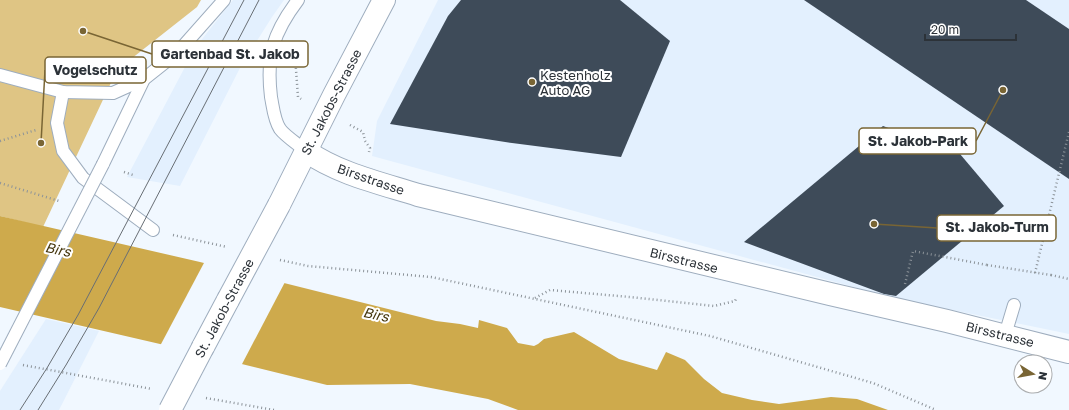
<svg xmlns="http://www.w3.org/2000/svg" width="1069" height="410" viewBox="0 0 1069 410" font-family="'Golos Text',sans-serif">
	<rect width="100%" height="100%" fill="#f1f8ff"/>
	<g fill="#e3f0fe">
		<polygon points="233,0 284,0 272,17 241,66 180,186 127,177 195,48"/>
		<polygon points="438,0 1069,0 1069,334 894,298 372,156 377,121"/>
		<polygon points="46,319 99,331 59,410 0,410 0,391"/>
	</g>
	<polygon fill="#dfc584" points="0,0 201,0 197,7 117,70 43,227 0,216"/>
	<polygon fill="#ceaa4c" points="0,216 200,262 436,321 460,324 478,328 479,320 507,328 518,343 534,346 538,344 544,339 574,332 619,359 657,370 666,352 685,360 704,379 722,393 752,400 779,404 831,397 857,399 888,410 518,410 488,399 410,384 327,385 160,344 0,307"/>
	<polygon fill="#f1f8ff" points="205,261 285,282 241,366 160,346"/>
	<g fill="#3e4b59">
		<polygon points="461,0 620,0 670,41 621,157 512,143 390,124 448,16"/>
		<polygon points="804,0 1026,0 1069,29 1069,179"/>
		<polygon points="883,126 960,154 1004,206 896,296 884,294 744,242"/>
	</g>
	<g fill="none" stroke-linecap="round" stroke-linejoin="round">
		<defs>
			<g id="lane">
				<path d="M298,0c-25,33 -32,56 -27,97 2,10 3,23 9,32 5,7 19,16 26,22"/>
				<polyline points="0,75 63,92 113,93 144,79"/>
				<polyline points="63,92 57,123 63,151 83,178 153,230"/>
				<polyline points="103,164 144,79 178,52 224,0"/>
				<polyline points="1005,335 1014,305"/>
			</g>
			<path id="secondary" d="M306,151c33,23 74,32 112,44l412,99 117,27 122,31"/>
			<g id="primary">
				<polyline points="279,205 334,95 384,0"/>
				<polyline points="203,347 228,300"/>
			</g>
		</defs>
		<use href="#lane" stroke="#9eadbe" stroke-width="14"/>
		<use href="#secondary" stroke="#9eadbe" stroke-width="24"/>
		<use href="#primary" stroke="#9eadbe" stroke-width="24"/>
		<g stroke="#8c9399" stroke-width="2.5" stroke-dasharray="1 3" stroke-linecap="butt">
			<polyline points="213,46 247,61 248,59"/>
			<polyline points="295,56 298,97 301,99"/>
			<polyline points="238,64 242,58"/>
			<polyline points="350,125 363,132 365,141 370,148 369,152"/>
			<polyline points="0,141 36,130"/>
			<polyline points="124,172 133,175"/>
			<polyline points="0,183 59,201"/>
			<polyline points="173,235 227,247"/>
			<polyline points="280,260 308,266 431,277 710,336 873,383 936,410"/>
			<polyline points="1035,273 1069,132"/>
			<polyline points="1051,275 1069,279"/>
			<polyline points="905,284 913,251 987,265"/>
			<polyline points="535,298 550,290 630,297 714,306 735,301 736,299"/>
			<polyline points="23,365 152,389"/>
			<polyline points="206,398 274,410"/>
		</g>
		<use href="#lane" stroke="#fff" stroke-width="12"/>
		<use href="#secondary" stroke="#fff" stroke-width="22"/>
		<use href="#primary" stroke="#fff" stroke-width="22"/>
		<g stroke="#686e74" stroke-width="1">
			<polyline points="20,410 47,368 78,315 244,0"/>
			<polyline points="38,410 66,365 99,308 259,0"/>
		</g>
		<defs>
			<polyline id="lane-bridge" points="0,364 103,164"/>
			<g id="primary-bridge">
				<polyline points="228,300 279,205"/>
				<polyline points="170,410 203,347"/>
			</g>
		</defs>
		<use href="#lane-bridge" stroke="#9eadbe" stroke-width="14" stroke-linecap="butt"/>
		<use href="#primary-bridge" stroke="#9eadbe" stroke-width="24" stroke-linecap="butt"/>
		<polyline stroke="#8c9399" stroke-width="2.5" stroke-dasharray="1 3" stroke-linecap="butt" points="987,265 1051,275"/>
		<use href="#lane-bridge" stroke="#fff" stroke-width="12"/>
		<use href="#primary-bridge" stroke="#fff" stroke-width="22"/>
	</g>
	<circle fill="#796534" stroke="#fff" stroke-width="1.5" cx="532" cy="82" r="4"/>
	<g text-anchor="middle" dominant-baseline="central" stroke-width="4" stroke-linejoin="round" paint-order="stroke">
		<g font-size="13" fill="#2c3238" stroke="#fff" text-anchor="start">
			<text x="540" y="75">Kestenholz<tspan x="540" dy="15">Auto AG</tspan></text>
		</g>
		<g font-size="13" fill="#2c3238" stroke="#fff">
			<text transform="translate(331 102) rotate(-63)">St. Jakobs-Strasse</text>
			<text transform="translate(371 179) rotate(19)">Birsstrasse</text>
			<text transform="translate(684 260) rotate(14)">Birsstrasse</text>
			<text transform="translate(224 308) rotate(-62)">St. Jakob-Strasse</text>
			<text transform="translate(1000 334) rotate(14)">Birsstrasse</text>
		</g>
		<g font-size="14" font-style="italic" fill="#45360d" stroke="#fff">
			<text transform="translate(58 249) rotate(12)">Birs</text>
			<text transform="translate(376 314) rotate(12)">Birs</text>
		</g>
	</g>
	<path fill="none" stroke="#796534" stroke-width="1.5" d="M83 31L152 54M41 143L45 70M1003 90L976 141M874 224L937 228"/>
	<g fill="#796534" stroke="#fff" stroke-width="1.5">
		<circle cx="83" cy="31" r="4"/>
		<circle cx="41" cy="143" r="4"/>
		<circle cx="1003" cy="90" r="4"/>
		<circle cx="874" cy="224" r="4"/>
	</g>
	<g fill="#fff" stroke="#796534" stroke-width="1.5">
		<rect x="152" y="41" width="156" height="26" rx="4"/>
		<rect x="45" y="57" width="101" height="26" rx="4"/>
		<rect x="859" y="128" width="117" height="26" rx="4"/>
		<rect x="937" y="215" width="119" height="26" rx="4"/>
	</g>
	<g font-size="14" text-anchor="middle" font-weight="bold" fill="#2c3238">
		<text x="230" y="59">Gartenbad St. Jakob</text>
		<text x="95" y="75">Vogelschutz</text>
		<text x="918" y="146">St. Jakob-Park</text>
		<text x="997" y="232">St. Jakob-Turm</text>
	</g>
	<g transform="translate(1033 374) rotate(101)"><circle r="19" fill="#ffffff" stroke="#abadaf"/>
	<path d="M0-3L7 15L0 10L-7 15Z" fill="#796534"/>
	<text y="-6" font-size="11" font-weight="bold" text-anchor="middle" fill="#2c3238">N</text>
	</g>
	<path d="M925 34v6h91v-6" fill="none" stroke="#2c3238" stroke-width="2"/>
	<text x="931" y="34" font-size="12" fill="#2c3238" stroke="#ffffff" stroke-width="3" paint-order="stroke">20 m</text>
</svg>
